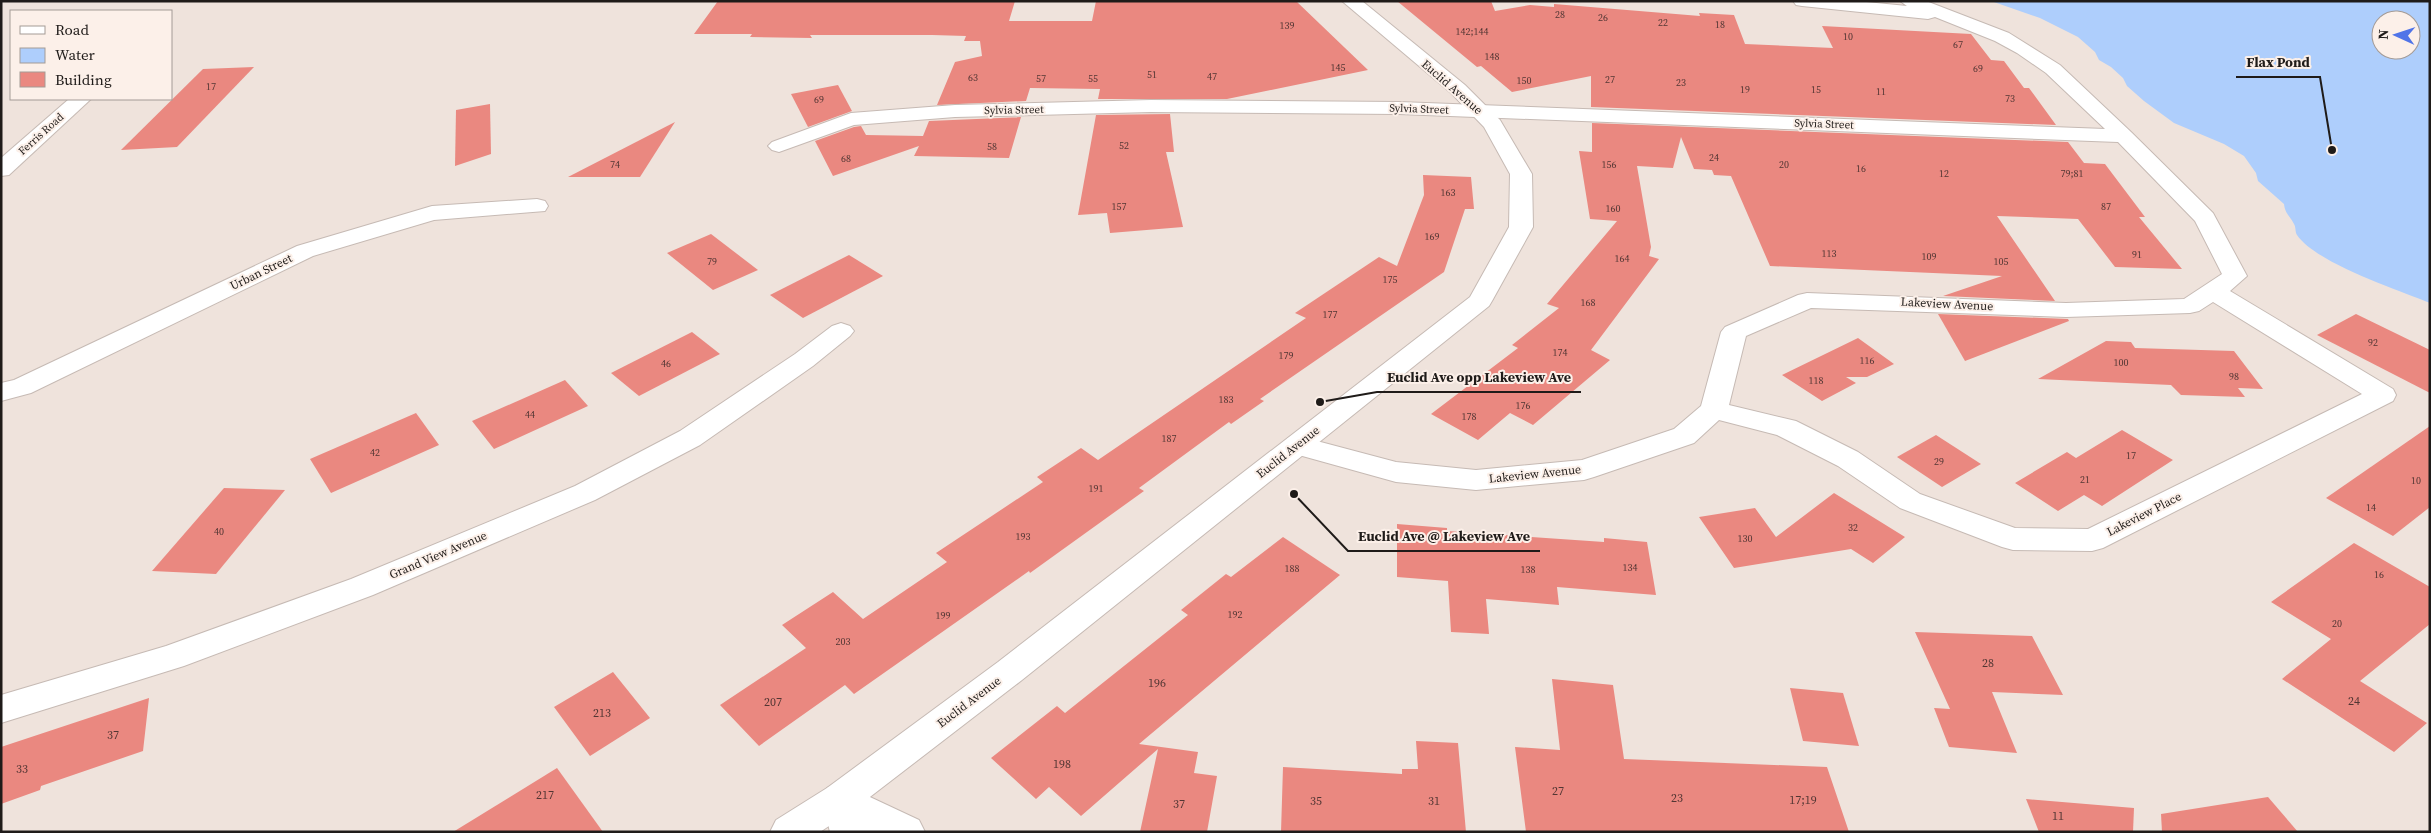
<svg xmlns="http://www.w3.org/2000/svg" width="2431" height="833" viewBox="0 0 2431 833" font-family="'Source Serif 4',serif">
	<rect width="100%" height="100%" fill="#efe3dc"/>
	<path fill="#aecefc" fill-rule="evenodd" d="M1991,1h439v302c-32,-13 -114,-40 -133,-68 -2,-3 -1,-8 -3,-11 -4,-8 -9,-10 -10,-20l-26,-23 -2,-8 -12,-17 -20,-12 -50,-21 -30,-22 -17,-15 -4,-8 -12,-11 -12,-7 -4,-8 -17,-15 -38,-19zM2381,20h30v30h-30z"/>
	<g fill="#ea8880">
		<polygon points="718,1 1015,1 1009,21 1092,21 1096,1 1296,1 1368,70 1227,99 1098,99 1100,89 1030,88 1026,101 937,105 955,62 982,56 980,41 964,41 966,36 932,35 810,35 812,38 750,37 752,34 694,34"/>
		<polygon points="1397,1 1491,1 1495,11 1530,5 1554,7 1554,4 1700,16 1699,13 1734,15 1745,44 1833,48 1822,26 1971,34 1991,60 2004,61 2024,88 2029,88 2056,125 1591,107 1591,76 1512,92 1481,66 1477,67"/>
		<polygon points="254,67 177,147 121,150 203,69"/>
		<polygon points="838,85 852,111 808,127 791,94"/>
		<polygon points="490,104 491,154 455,166 456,110"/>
		<polygon points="1170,114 1174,152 1166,152 1183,227 1110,233 1107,213 1078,215 1096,115"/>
		<polygon points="1021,117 1009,158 914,156 919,146 833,176 815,141 854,127 861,126 866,135 923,136 929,121"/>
		<polygon points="675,122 640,177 568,177"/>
		<polygon points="1592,123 2068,142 2084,163 2105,164 2145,217 2139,217 2182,269 2115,267 2078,219 1997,216 2055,301 1943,296 2002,276 1770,266 1731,176 1714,175 1712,170 1694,169 1681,137 1673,168 1637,166 1651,247 1649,256 1659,259 1591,350 1610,360 1533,425 1510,413 1478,440 1431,414 1518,348 1512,345 1559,308 1547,304 1617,221 1590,219 1579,151 1592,152"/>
		<polygon points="1423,175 1471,177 1474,209 1465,209 1444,272 1260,399 1264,401 1231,424 1229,422 1139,488 1144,491 1030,573 1029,571 854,694 845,685 759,746 720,705 806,648 782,625 833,592 863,619 947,562 936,553 1043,482 1037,477 1081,448 1098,460 1306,318 1295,313 1379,257 1397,266 1424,195"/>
		<polygon points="711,234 758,270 713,290 667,253"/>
		<polygon points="849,255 883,276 803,318 770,295"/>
		<polygon points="1938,314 2068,319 2069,321 1965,361"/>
		<polygon points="2356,314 2430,350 2430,393 2317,335"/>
		<polygon points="692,332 720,354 639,396 611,373"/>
		<polygon points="1858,338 1894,364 1867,377 1846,377 1856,383 1822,401 1782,375"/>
		<polygon points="2106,341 2131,342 2135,348 2234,351 2263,389 2238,388 2245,397 2181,395 2171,385 2038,379"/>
		<polygon points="565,380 588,406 494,449 472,421"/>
		<polygon points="416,413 439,445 331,493 310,459"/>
		<polygon points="2430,426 2430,507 2393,536 2326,498"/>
		<polygon points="2122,430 2173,460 2102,506 2084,495 2058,511 2015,483 2067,452 2076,458"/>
		<polygon points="1936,435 1981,464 1942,487 1897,457"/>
		<polygon points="224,488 285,490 216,574 152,571"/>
		<polygon points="1834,493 1905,537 1873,563 1851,549 1734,568 1699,517 1755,508 1776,537"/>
		<polygon points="1397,524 1447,528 1447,531 1604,542 1604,538 1647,542 1656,595 1557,587 1559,605 1486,599 1489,634 1451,632 1448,581 1397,577"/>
		<polygon points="1283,537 1340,575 1139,744 1198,752 1194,773 1217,776 1207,832 1140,832 1158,749 1081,816 1049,787 1036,799 991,758 1057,706 1065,713 1188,615 1181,610 1226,574 1231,577"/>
		<polygon points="2354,543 2430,587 2430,624 2360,681 2427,723 2394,752 2282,679 2331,639 2271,602"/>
		<polygon points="1915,632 2032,636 2063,695 1992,692 2017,753 1949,747 1934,708 1950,709"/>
		<polygon points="613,672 650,718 590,756 554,707"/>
		<polygon points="1552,679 1613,685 1624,759 1827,767 1849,832 1526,832 1515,747 1560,750"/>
		<polygon points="1790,688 1843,693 1859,746 1803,741"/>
		<polygon points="149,698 143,751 41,786 40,790 1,804 1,747"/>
		<polygon points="1416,741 1458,743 1466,832 1281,832 1283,767 1402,774 1402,769 1418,769"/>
		<polygon points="557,768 603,832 453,832"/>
		<polygon points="2268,797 2298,832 2162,832 2161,814"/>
		<polygon points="2026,799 2134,808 2133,832 2039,832"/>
	</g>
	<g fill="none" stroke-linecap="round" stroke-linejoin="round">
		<defs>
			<g id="minor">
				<path d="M1793,1h63l51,5 -7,-5h26l83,32 51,32 71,67 82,81 34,63 -17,15 163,98 3,6 -3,6 -290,147 -11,3 -79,-1 -11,-3 -102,-39 -62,-42 -61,-31 -58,-15 -25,23 -100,34 -10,3 -108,10 -80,-8 -108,-30 -4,-7 4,-7 10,-2 98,26 80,8 106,-10 92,-31 27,-23 20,-74 4,-5 73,-32 9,-2 259,10 118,-4 38,-25 -27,-53 -77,-79 -719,-28 -248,-2 -196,5 -101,8 -75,27 -7,-2 -4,-4 4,-4 79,-29 104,-8 196,-5 248,2 706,27 -59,-56 -29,-20 -22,-12 -60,-24 -7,2 -126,-13 -6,-1zM2213,302l149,92 -274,135 -73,-1 -95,-34 -62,-42 -62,-31 -67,-16 17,-69 65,-28 255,9 124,-4 9,-2z"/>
				<polygon points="69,99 91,99 9,175 1,176 1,158"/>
				<polygon points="537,199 545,201 548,206 545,211 434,220 313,256 31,393 1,401 1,383 14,380 297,246 432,206"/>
				<polygon points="841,323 850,326 854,331 850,336 813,366 700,445 595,500 373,595 184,666 1,723 1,695 166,646 351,579 575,486 680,431 795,354 832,326"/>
				<polygon points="840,783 919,820 925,832 830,832 822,799 827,788"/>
			</g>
			<polygon id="tertiary" points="1342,1 1362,1 1465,85 1500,120 1532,174 1533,227 1492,301 1489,306 1022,680 853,810 820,832 770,832 776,820 827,788 998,662 1470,297 1509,227 1510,174 1484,127 1451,93"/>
		</defs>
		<use href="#minor" stroke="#c6bab4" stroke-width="2"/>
		<use href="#tertiary" stroke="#c6bab4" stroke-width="2"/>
		<use href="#minor" fill="#fff" fill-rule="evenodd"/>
		<use href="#tertiary" fill="#fff" fill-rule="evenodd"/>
	</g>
	<g text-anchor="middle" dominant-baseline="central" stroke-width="4" stroke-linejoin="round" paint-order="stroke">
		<g font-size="10" fill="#523633">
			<text x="1560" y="14">28</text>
			<text x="1603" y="17">26</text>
			<text x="1663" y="22">22</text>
			<text x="1720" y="24">18</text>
			<text x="1287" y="25">139</text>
			<text x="1472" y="31">142;144</text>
			<text x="1848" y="36">10</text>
			<text x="1958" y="44">67</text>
			<text x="1492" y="56">148</text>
			<text x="1338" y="67">145</text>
			<text x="1978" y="68">69</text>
			<text x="1152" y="74">51</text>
			<text x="1212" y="76">47</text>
			<text x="973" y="77">63</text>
			<text x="1041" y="78">57</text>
			<text x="1093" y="78">55</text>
			<text x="1610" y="79">27</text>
			<text x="1524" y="80">150</text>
			<text x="1681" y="82">23</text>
			<text x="211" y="86">17</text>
			<text x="1745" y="89">19</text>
			<text x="1816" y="89">15</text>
			<text x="1881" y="91">11</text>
			<text x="2010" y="98">73</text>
			<text x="819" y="99">69</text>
			<text x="1124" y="145">52</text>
			<text x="992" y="146">58</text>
			<text x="1714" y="157">24</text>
			<text x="846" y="158">68</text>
			<text x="615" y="164">74</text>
			<text x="1609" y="164">156</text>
			<text x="1784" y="164">20</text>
			<text x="1861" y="168">16</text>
			<text x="1944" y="173">12</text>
			<text x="2072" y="173">79;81</text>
			<text x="1448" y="192">163</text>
			<text x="1119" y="206">157</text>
			<text x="2106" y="206">87</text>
			<text x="1613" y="208">160</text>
			<text x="1432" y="236">169</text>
			<text x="1829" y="253">113</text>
			<text x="2137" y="254">91</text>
			<text x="1929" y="256">109</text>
			<text x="1622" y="258">164</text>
			<text x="712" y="261">79</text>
			<text x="2001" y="261">105</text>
			<text x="1390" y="279">175</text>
			<text x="1588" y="302">168</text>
			<text x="1330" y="314">177</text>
			<text x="2373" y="342">92</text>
			<text x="1560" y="352">174</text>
			<text x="1286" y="355">179</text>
			<text x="1867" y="360">116</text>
			<text x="2121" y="362">100</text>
			<text x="666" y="363">46</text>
			<text x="2234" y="376">98</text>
			<text x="1816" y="380">118</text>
			<text x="1226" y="399">183</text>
			<text x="1523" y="405">176</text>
			<text x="530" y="414">44</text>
			<text x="1469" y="416">178</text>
			<text x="1169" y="438">187</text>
			<text x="375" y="452">42</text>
			<text x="2131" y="455">17</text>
			<text x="1939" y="461">29</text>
			<text x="2085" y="479">21</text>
			<text x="2416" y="480">10</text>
			<text x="1096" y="488">191</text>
			<text x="2371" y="507">14</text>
			<text x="1853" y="527">32</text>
			<text x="219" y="531">40</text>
			<text x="1023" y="536">193</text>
			<text x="1745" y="538">130</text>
			<text x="1630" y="567">134</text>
			<text x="1292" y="568">188</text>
			<text x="1528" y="569">138</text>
			<text x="2379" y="574">16</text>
			<text x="1235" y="614">192</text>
			<text x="943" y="615">199</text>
			<text x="2337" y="623">20</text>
			<text x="843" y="641">203</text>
		</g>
		<g font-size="11" fill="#1f1b19" stroke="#fcf0e9">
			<text transform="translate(1419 109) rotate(2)">Sylvia Street</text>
			<text transform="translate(1014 110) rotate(-1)">Sylvia Street</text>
			<text transform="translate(1824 124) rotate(2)">Sylvia Street</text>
			<text transform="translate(41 134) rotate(-42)">Ferris Road</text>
		</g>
		<g font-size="12" fill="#1f1b19" stroke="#fcf0e9">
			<text transform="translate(1452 87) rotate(41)">Euclid Avenue</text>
			<text transform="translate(261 272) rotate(-26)">Urban Street</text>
			<text transform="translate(1947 304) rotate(3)">Lakeview Avenue</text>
			<text transform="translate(1288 452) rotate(-38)">Euclid Avenue</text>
			<text transform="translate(1535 474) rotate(-6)">Lakeview Avenue</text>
			<text transform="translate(2144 514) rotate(-27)">Lakeview Place</text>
			<text transform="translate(438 555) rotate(-23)">Grand View Avenue</text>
			<text transform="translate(969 702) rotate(-37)">Euclid Avenue</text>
		</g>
		<g font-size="12" fill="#523633">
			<text x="1988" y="663">28</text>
			<text x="1157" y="683">196</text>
			<text x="2354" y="701">24</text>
			<text x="773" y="702">207</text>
			<text x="602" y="713">213</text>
			<text x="113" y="735">37</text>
			<text x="1062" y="764">198</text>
			<text x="22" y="769">33</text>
			<text x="1558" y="791">27</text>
			<text x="545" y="795">217</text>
			<text x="1677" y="798">23</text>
			<text x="1803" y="800">17;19</text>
			<text x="1316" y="801">35</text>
			<text x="1434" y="801">31</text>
			<text x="1179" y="804">37</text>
			<text x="2058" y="816">11</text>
		</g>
	</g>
	<path fill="none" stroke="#1f1b19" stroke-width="2" d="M2332 150L2320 77H2236M1320 402L1377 392H1581M1294 494L1348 551H1540"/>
	<g fill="#1f1b19" stroke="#fcf0e9" stroke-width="2">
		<circle cx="2332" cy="150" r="5"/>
		<circle cx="1320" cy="402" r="5"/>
		<circle cx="1294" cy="494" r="5"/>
	</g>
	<g font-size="14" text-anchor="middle" font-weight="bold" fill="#1f1b19" stroke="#fcf0e9" stroke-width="4" stroke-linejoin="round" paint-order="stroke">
		<text x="2278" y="67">Flax Pond</text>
		<text x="1479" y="382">Euclid Ave opp Lakeview Ave</text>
		<text x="1444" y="541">Euclid Ave @ Lakeview Ave</text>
	</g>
	<rect width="2431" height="833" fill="none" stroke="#1f1b19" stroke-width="5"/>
	<rect x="10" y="10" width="162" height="90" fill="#fcf0e9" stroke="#a49b96"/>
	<rect x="20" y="26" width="25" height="8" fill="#ffffff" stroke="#a49b96"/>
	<text x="55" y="35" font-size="15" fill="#1f1b19">Road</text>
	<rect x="20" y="48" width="25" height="15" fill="#aecefc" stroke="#a49b96"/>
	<text x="55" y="60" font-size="15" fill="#1f1b19">Water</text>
	<rect x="20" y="72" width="25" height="15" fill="#ea8880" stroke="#a49b96"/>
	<text x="55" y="85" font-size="15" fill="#1f1b19">Building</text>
	<g transform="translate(2396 35) rotate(273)"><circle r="24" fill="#fcf0e9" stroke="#a49b96"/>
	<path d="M0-4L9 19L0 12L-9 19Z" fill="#5074e8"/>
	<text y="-8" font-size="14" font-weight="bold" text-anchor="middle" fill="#1f1b19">N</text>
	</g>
</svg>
